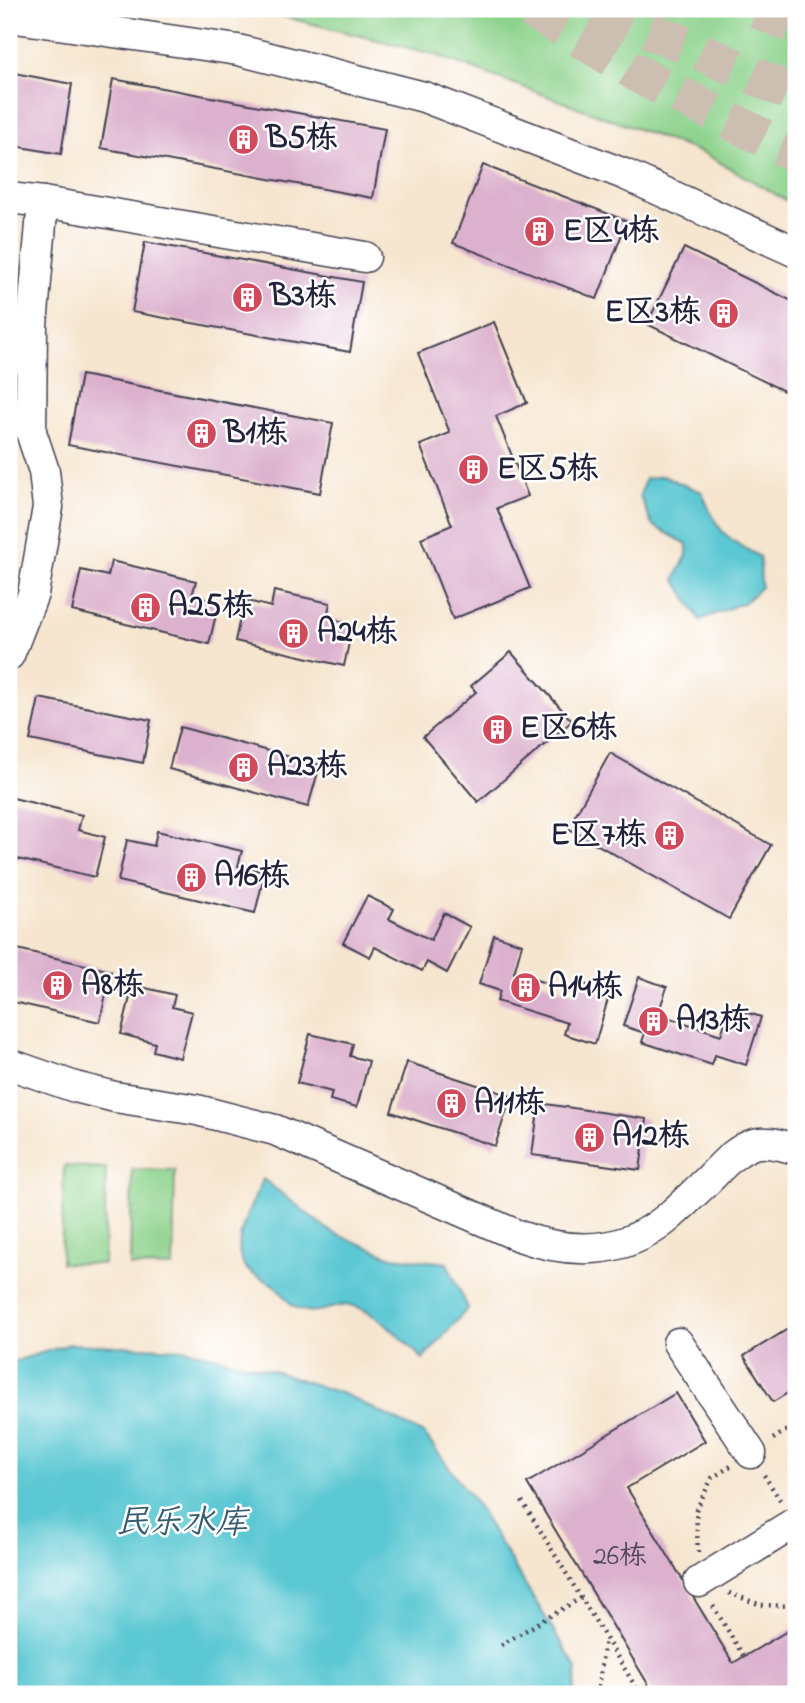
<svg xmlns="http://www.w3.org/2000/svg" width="805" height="1703" viewBox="0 0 805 1703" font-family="'Indie Flower','LXGW WenKai TC',sans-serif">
	<rect width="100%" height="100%" fill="#fff"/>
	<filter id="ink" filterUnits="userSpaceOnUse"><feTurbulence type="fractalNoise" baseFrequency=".0143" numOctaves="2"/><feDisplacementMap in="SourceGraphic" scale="14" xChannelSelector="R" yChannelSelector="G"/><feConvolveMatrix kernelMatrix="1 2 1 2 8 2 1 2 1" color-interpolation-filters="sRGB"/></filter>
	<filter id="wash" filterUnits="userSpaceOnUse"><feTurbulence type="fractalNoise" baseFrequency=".00686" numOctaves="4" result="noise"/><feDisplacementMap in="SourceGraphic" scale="28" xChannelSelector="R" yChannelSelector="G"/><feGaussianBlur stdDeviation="1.57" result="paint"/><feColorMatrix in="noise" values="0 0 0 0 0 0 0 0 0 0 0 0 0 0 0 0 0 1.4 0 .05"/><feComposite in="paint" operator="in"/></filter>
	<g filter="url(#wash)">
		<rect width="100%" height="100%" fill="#f6e5cf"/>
		<g fill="#8ed38d" stroke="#587a64" stroke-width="2">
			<polygon points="253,9 796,9 796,206 705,154 433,54"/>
			<polygon points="64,1166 106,1168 104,1264 61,1263"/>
			<polygon points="132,1169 175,1170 173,1267 130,1266"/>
		</g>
		<g fill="#5cc8d3" stroke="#3f7587" stroke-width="2">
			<path d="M663,476l39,16c16,41 20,43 58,65l1,30 -16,15 -45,18 -25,-41 12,-24v-11l-35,-19 -12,-29 5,-17z"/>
			<path d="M263,1179l68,53 61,25 55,6 21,45 -45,51c-19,-18 -39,-40 -63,-51 -20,-9 -36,7 -53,3 -20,-4 -19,-14 -32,-25 -8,-7 -21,-9 -28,-17 -21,-23 6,-65 16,-90z"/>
			<polygon points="70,1344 185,1349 277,1372 346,1395 424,1434 474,1501 577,1669 573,1694 9,1694 9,1363"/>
		</g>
		<g id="blocks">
			<g fill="#dcb1cd">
				<polygon points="9,72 72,84 61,154 9,145"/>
				<polygon points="113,79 385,129 373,198 101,148"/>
				<polygon points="483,165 627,221 597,299 453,243"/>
				<polygon points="145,242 362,282 350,352 132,312"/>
				<polygon points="684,248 796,303 796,397 647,324"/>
				<polygon points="494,322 527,403 496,416 528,496 497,508 530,588 453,619 421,538 452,525 420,445 450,433 418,353"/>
				<polygon points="81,375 333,423 320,493 68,445"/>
				<polygon points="111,561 196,581 192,596 219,602 209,644 72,611 81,570 108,576"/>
				<polygon points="9,563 13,564 10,581 9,581"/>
				<polygon points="274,591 330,603 327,618 353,624 344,666 235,641 244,600 271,607"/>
				<polygon points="511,652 572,721 478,802 423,737 476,692 471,686"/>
				<polygon points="39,698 151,720 143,763 30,740"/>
				<polygon points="180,727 320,765 308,807 169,769"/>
				<polygon points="610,753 771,845 729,919 568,828"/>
				<polygon points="9,797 82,815 78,830 105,837 95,877 9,857"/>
				<polygon points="157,831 242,851 238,866 265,872 255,913 118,881 127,840 154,846"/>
				<polygon points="367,896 394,909 389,919 431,940 444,913 470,927 447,973 427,962 422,971 375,947 370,957 343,943"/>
				<polygon points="494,935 522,944 514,973 577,993 580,983 610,992 595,1044 564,1034 567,1023 497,1001 500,991 479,984"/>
				<polygon points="9,947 111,971 100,1022 9,1001"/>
				<polygon points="639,977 667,987 658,1014 721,1035 730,1007 761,1017 746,1065 715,1055 712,1065 642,1042 645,1033 623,1026"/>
				<polygon points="133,985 175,995 172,1007 192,1012 180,1058 153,1051 155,1043 121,1034"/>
				<polygon points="310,1034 353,1044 350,1056 369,1061 357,1107 330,1100 332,1092 297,1083"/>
				<polygon points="407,1062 511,1096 495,1146 391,1112"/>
				<polygon points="539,1103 647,1119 640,1170 532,1155"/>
				<polygon points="9,1140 16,1161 9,1163"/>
				<polygon points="796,1324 796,1388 773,1402 744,1356"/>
				<polygon points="676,1393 705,1441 627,1488 733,1663 796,1626 796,1694 654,1694 527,1483"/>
			</g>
		</g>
	</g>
	<g filter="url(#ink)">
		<use href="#blocks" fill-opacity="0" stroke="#423f51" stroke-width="2"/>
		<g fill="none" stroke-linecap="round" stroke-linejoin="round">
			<g stroke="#ccbeb1" stroke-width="38" stroke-dasharray="38 19" stroke-linecap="butt">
				<polyline points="531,9 647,79 796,154"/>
				<polyline points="595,9 688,46 796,95"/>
				<polyline points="757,9 796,26"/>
			</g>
			<defs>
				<g id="minor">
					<polyline points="9,17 238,50 424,97 624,174 796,252"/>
					<polyline points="9,198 43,202 365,257"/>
					<polyline points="9,655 33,594 48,507 44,471 31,432 32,325 43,202"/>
					<path d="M9,1064l66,23 40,10 82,13 78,20 244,106c50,18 103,19 146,-16 16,-13 29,-27 43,-40 14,-14 27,-30 46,-36 13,-4 29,2 42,5"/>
					<polyline points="678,1343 751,1453"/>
					<polyline points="699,1582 796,1522"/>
				</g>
			</defs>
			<use href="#minor" stroke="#423f51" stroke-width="33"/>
			<g stroke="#423f51" stroke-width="4.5" stroke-dasharray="2 5" stroke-linecap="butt">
				<polyline points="773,1439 796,1424"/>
				<polyline points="764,1475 780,1500"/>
				<polyline points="522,1501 640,1694"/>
				<polyline points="698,1552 696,1510 712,1478 731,1466"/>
				<polyline points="729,1593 761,1605 796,1606"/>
				<polyline points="713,1606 744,1657"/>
				<polyline points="501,1645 581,1598"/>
				<polyline points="597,1694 605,1639"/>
			</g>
			<use href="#minor" stroke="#fff" stroke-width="30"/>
		</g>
	</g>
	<defs>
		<symbol id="building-disc" viewBox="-11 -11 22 22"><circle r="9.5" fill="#d1495b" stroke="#fff"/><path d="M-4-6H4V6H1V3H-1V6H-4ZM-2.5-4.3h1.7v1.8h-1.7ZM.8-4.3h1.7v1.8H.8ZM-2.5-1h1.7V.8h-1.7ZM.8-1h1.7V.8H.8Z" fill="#fff"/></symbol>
	</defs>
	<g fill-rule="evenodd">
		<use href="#building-disc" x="226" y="122" width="35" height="35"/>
		<use href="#building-disc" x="522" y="214" width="35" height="35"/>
		<use href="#building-disc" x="230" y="280" width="35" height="35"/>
		<use href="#building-disc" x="706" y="296" width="35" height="35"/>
		<use href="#building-disc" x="184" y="416" width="35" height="35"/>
		<use href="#building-disc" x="456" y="452" width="35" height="35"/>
		<use href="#building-disc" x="128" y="590" width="35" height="35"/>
		<use href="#building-disc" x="276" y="616" width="35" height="35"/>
		<use href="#building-disc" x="480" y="712" width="35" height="35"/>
		<use href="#building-disc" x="226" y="750" width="35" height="35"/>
		<use href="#building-disc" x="652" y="818" width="35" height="35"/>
		<use href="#building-disc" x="174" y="860" width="35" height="35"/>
		<use href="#building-disc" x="40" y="968" width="35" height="35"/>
		<use href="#building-disc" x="508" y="970" width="35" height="35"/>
		<use href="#building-disc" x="636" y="1004" width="35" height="35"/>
		<use href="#building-disc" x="434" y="1086" width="35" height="35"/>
		<use href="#building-disc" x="572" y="1120" width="35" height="35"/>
	</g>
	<g text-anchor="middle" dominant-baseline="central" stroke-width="5" stroke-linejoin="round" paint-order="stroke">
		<g font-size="28" fill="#504660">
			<text x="620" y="1557">26栋</text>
		</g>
		<g font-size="32" font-weight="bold" fill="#22223b" stroke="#fff" text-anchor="start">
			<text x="266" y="139">B5栋</text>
			<text x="563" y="232">E区4栋</text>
			<text x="270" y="297">B3栋</text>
			<text x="701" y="313" text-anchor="end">E区3栋</text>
			<text x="224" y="434">B1栋</text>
			<text x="497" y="470">E区5栋</text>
			<text x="168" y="607">A25栋</text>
			<text x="317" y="633">A24栋</text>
			<text x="520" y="729">E区6栋</text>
			<text x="267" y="767">A23栋</text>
			<text x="647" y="836" text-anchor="end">E区7栋</text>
			<text x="214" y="877">A16栋</text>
			<text x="81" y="986">A8栋</text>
			<text x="548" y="988">A14栋</text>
			<text x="676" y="1021">A13栋</text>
			<text x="474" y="1104">A11栋</text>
			<text x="612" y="1137">A12栋</text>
		</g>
		<g font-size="33" font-style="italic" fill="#365c70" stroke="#fff">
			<text x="182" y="1524">民乐水库</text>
		</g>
	</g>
	<rect width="805" height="1703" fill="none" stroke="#fff" stroke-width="35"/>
</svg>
